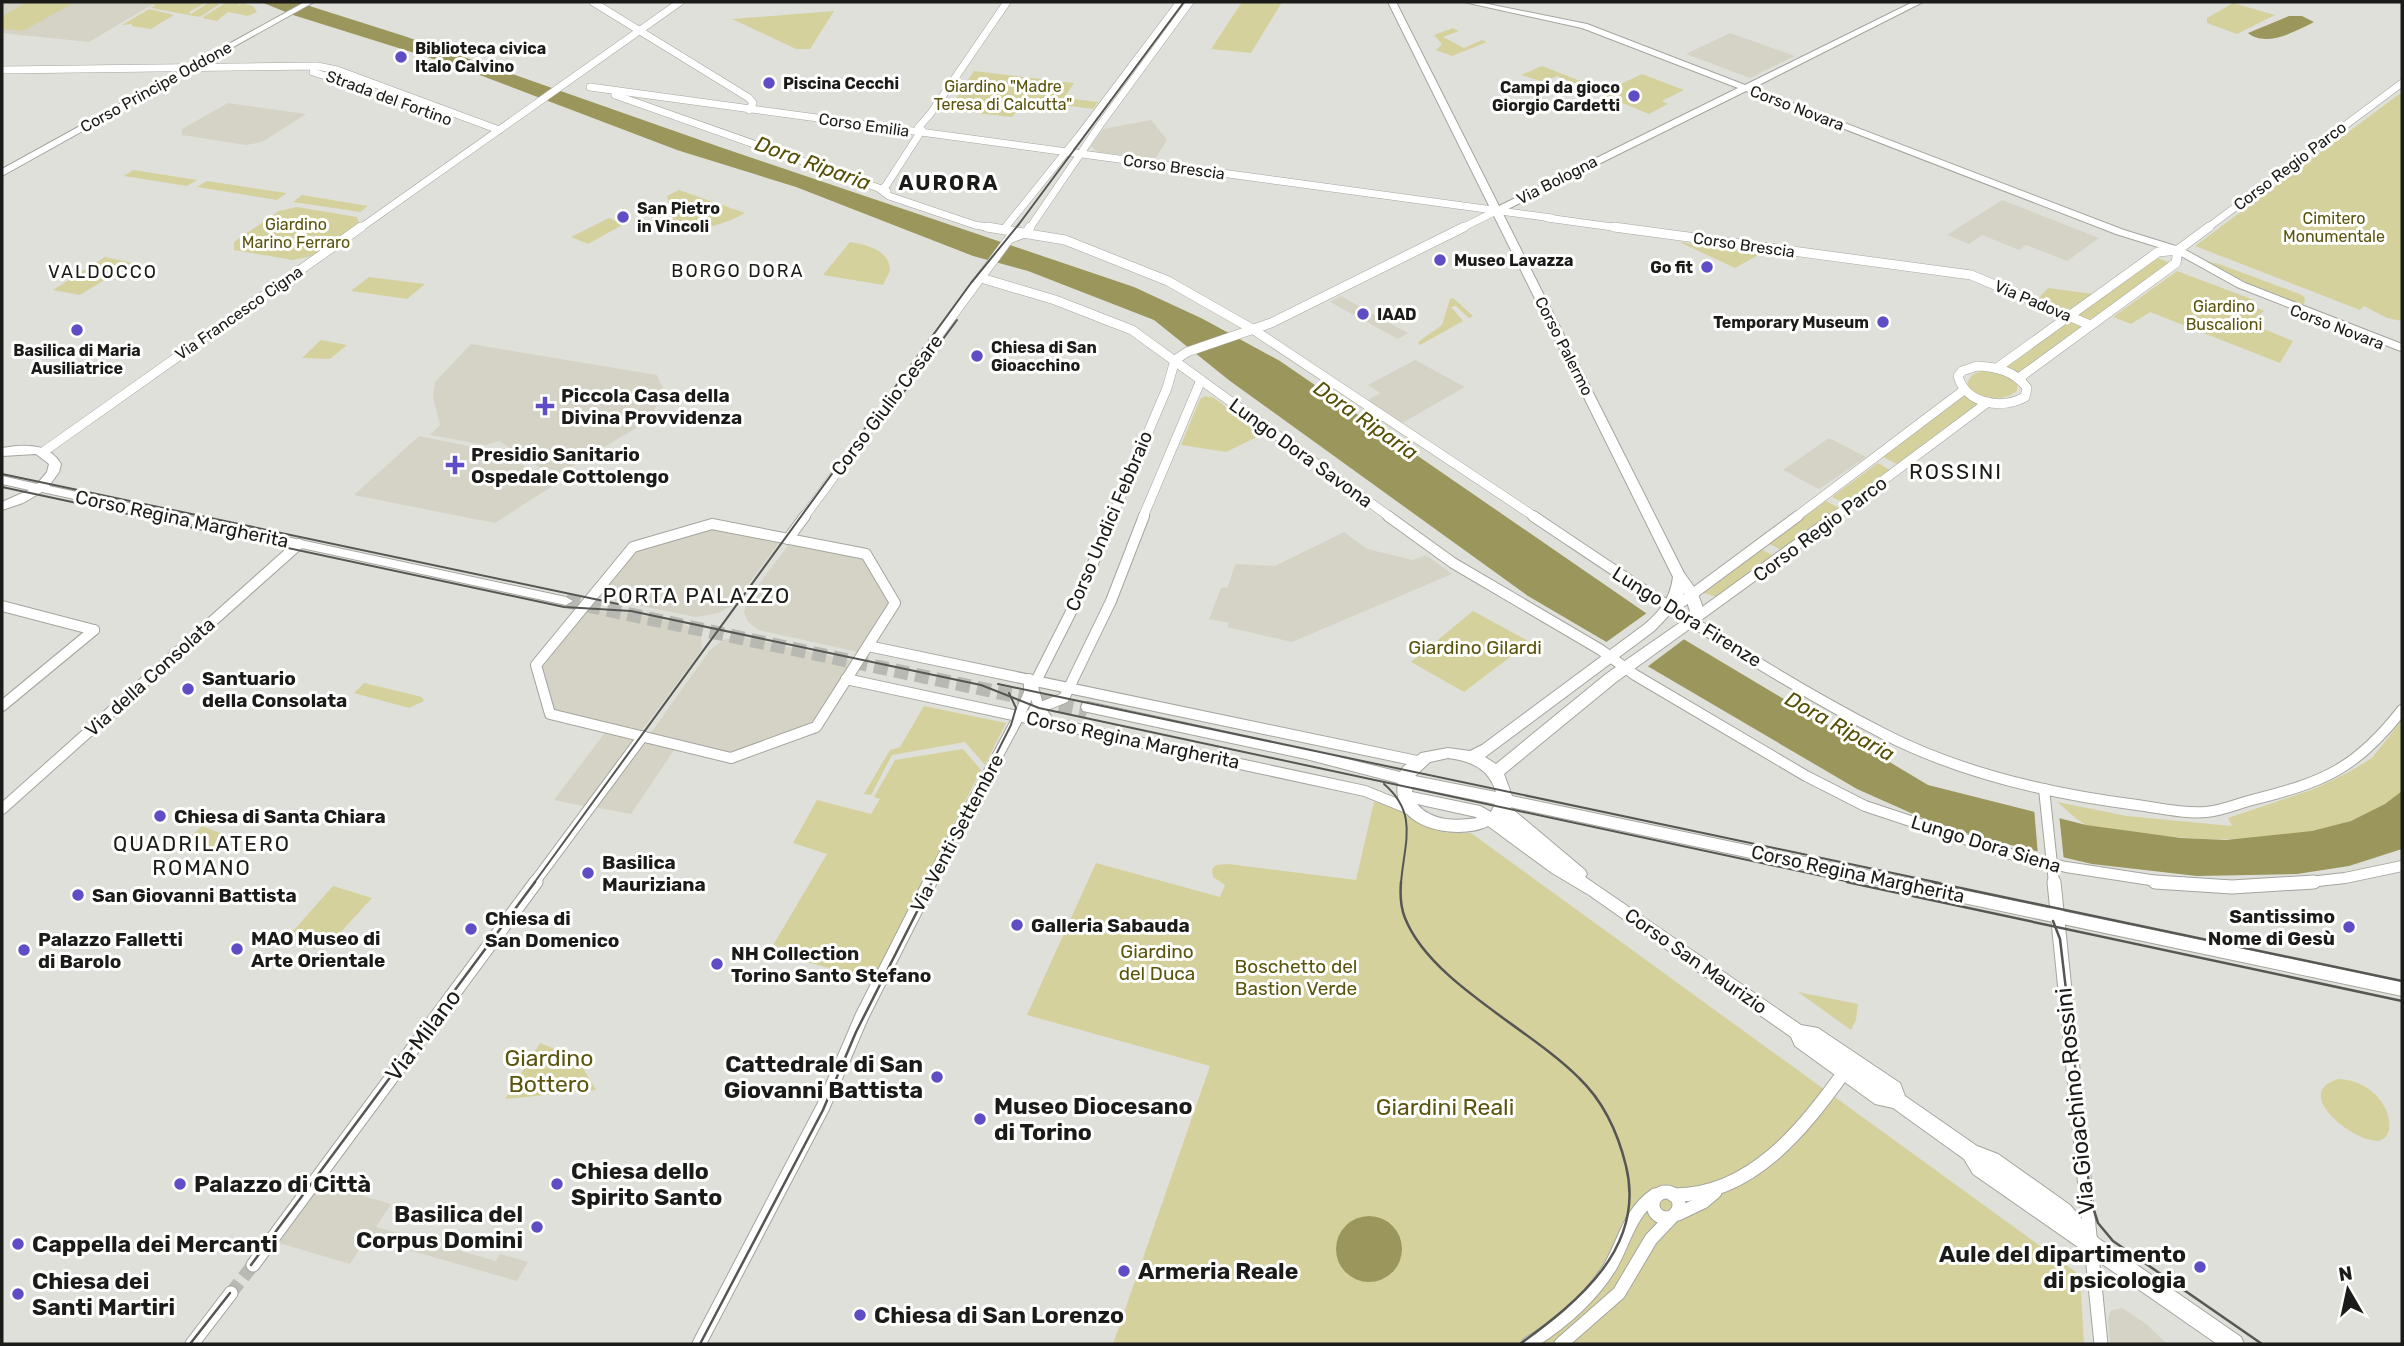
<svg xmlns="http://www.w3.org/2000/svg" width="2404" height="1346" viewBox="0 0 2404 1346" font-family="Rubik,sans-serif">
	<rect width="100%" height="100%" fill="#e0e0da"/>
	<g fill="#d4d3c6">
		<polygon points="2,2 150,2 155,3 89,42 2,33"/>
		<polygon points="1730,33 1795,56 1750,78 1686,54"/>
		<polygon points="228,103 306,114 262,142 246,145 182,135 182,129"/>
		<polygon points="1151,120 1167,140 1155,159 1098,152 1091,146 1103,129"/>
		<polygon points="2002,200 2020,207 2099,238 2067,261 2026,245 2019,250 1982,235 1969,244 1947,235"/>
		<polygon points="1341,296 1382,319 1408,333 1398,339 1330,302"/>
		<polygon points="471,344 657,375 663,388 651,419 557,475 551,475 499,441 485,445 430,435 440,425 433,398 435,382"/>
		<polygon points="1415,360 1465,387 1402,423 1368,400 1380,393 1368,385"/>
		<polygon points="419,436 483,449 498,449 554,485 495,523 354,495"/>
		<polygon points="1829,438 1866,457 1819,489 1783,470"/>
		<polygon points="706,528 780,542 732,606 718,613 696,617 596,597 636,549"/>
		<polygon points="1344,532 1367,549 1413,560 1426,555 1452,574 1292,642 1227,627 1229,623 1209,619 1221,588 1228,587 1235,564 1275,566"/>
		<polygon points="790,543 864,555 893,600 858,652 759,630 748,622 744,612 747,600"/>
		<polygon points="586,611 625,612 681,623 696,630 701,637 702,649 698,655 642,730 554,712 538,664"/>
		<polygon points="739,636 853,661 812,725 731,754 650,734 710,650 723,640"/>
		<polygon points="607,730 636,738 588,807 554,800"/>
		<polygon points="642,741 676,747 631,814 594,807"/>
		<polygon points="322,1184 391,1204 376,1227 496,1261 500,1254 528,1262 517,1281 367,1238 350,1264 279,1243"/>
		<polygon points="2122,1308 2145,1323 2167,1344 2110,1344 2108,1321 2110,1311"/>
	</g>
	<g fill="#d5d19d">
		<polygon points="27,2 75,2 23,31 2,29 2,16"/>
		<polygon points="145,2 207,2 189,12 191,14 208,3 220,4 200,17 151,8 155,5"/>
		<polygon points="212,2 241,2 236,7 242,3 253,6 257,12 248,16 228,12 217,21 202,18 225,3"/>
		<polygon points="1242,2 1282,2 1251,53 1211,49"/>
		<polygon points="2233,3 2275,15 2237,34 2207,23 2207,18"/>
		<polygon points="149,9 174,15 151,29 132,26 132,24 122,25"/>
		<polygon points="834,11 810,49 796,49 732,19"/>
		<polygon points="1453,28 1459,31 1443,37 1464,48 1482,40 1487,42 1452,56 1436,50 1442,44 1434,35"/>
		<polygon points="1542,66 1606,91 1642,74 1684,90 1662,101 1668,104 1649,114 1557,76 1544,82 1521,75"/>
		<polygon points="974,71 1074,83 1064,98 1098,102 1093,109 1026,100 1012,117 948,110"/>
		<polygon points="2402,92 2402,321 2387,318 2364,306 2360,310 2195,246"/>
		<polygon points="133,170 197,180 187,186 124,176"/>
		<polygon points="207,181 286,193 287,193 277,200 197,187"/>
		<path d="M679,190l66,23c-19,11 -48,20 -70,15l-8,-32z"/>
		<polygon points="302,195 368,206 360,212 293,202"/>
		<polygon points="297,207 357,217 359,223 312,256 293,260 234,250 234,242 279,211"/>
		<polygon points="609,218 624,224 588,244 571,237"/>
		<path d="M850,242c17,3 40,8 40,29l-7,14 -60,-10z"/>
		<polygon points="1679,242 1762,253 1735,268"/>
		<polygon points="105,257 132,263 80,295 53,290"/>
		<polygon points="2158,258 2170,263 2088,321 2076,316"/>
		<polygon points="2201,260 2219,264 2302,295 2305,298 2304,304 2297,304 2254,288"/>
		<polygon points="2177,271 2254,300 2249,304 2264,311 2249,323 2293,341 2280,363 2150,312 2131,324 2113,317"/>
		<polygon points="369,277 425,284 407,299 351,291"/>
		<polygon points="2048,288 2093,294 2065,312 2037,300"/>
		<polygon points="1453,298 1473,316 1469,318 1456,306 1451,307 1463,321 1420,345 1418,342 1442,325 1450,299"/>
		<polygon points="2072,320 2084,325 2019,373 2006,367"/>
		<polygon points="321,340 347,345 330,359 302,358"/>
		<path d="M1982,371l22,2 13,9v9c-17,12 -34,9 -50,-3 0,-10 6,-15 15,-17z"/>
		<polygon points="1965,395 1981,402 1899,465 1883,457"/>
		<polygon points="1205,396 1214,398 1257,430 1254,434 1257,437 1226,452 1181,445 1200,399"/>
		<polygon points="1878,463 1890,470 1845,503 1832,497"/>
		<polygon points="1826,501 1839,508 1781,550 1768,543"/>
		<polygon points="1760,548 1775,557 1719,598 1704,593 1703,588"/>
		<polygon points="1473,611 1530,642 1464,692 1411,662"/>
		<polygon points="364,683 422,697 424,701 409,708 354,693"/>
		<polygon points="924,706 1006,723 985,765 965,742 892,755 871,795 864,794 890,750 900,747"/>
		<path d="M2402,720v71c-62,56 -180,52 -257,43 -18,-2 -43,-2 -59,-9 -10,-5 -20,-16 -29,-23l70,14 105,10 -4,-8 86,-29 35,-17 23,-14z"/>
		<polygon points="963,749 981,770 874,980 769,952 827,854 793,843 817,800 871,814 880,799 874,797 895,760"/>
		<polygon points="1374,802 1400,808 1429,828 1447,833 1471,833 2080,1275 2084,1344 1113,1344 1210,1066 1027,1015 1096,863 1220,897 1225,885 1213,877 1212,869 1216,865 1228,864 1356,880"/>
		<polygon points="202,826 228,836 210,853 184,843"/>
		<polygon points="333,886 372,898 327,947 323,945 315,949 285,940"/>
		<polygon points="1798,992 1858,1004 1856,1020 1851,1030"/>
		<polygon points="540,1043 577,1058 596,1090 505,1099"/>
		<path d="M2338,1079c55,2 66,70 33,61 -23,-4 -78,-47 -33,-61z"/>
	</g>
	<g fill="#9b975c">
		<polygon points="261,2 297,2 404,36 720,147 1134,287 1203,319 1280,361 1685,640 1928,785 2086,825 2181,838 2226,840 2312,831 2351,821 2385,804 2402,791 2402,849 2349,866 2297,874 2197,876 2092,864 1981,838 1920,817 1857,789 1528,596 1230,381 1154,320 1028,271 973,256 796,187 677,150 456,66 293,15"/>
		<path d="M2289,16h13l12,6c-18,9 -48,26 -66,11z"/>
		<circle cx="1369" cy="1249" r="33"/>
	</g>
	<g fill="#e0e0da">
		<polygon points="1651,610 1687,637 1647,667 1605,643"/>
		<polygon points="2034,808 2059,814 2064,861 2038,855"/>
	</g>
	<g fill="none" stroke-linecap="round" stroke-linejoin="round">
		<polyline stroke="#b9b9b3" stroke-width="13" stroke-dasharray="13 7" stroke-linecap="butt" points="231,1293 253,1265"/>
		<polyline stroke="#b9b9b3" stroke-width="14" stroke-dasharray="14 7" stroke-linecap="butt" points="566,601 1087,711"/>
		<defs>
			<g id="minor-far3">
				<polyline points="593,2 749,98 753,103 749,110"/>
				<polyline points="2,70 317,66 337,70 499,130"/>
				<polyline points="313,72 360,87"/>
				<polyline points="590,87 1552,218"/>
				<polyline points="615,95 887,191"/>
				<polyline points="919,132 918,128 931,113 1007,2"/>
				<polyline points="880,189 889,196 975,225 998,229"/>
				<polyline points="880,189 885,187 922,130"/>
				<polyline points="1547,218 1627,229"/>
				<polyline points="359,229 680,2"/>
				<polyline points="1004,229 1079,136 1180,2"/>
				<polyline points="1029,229 1100,125 1190,2"/>
				<polyline points="1460,229 1496,211"/>
				<polyline points="2206,229 2402,83"/>
			</g>
			<g id="minor-far2">
				<polyline points="987,227 1065,240 1168,281 1254,330 1535,517"/>
				<polyline points="1614,227 1971,275 2090,325"/>
				<polyline points="981,278 1055,300 1132,330 1390,517"/>
				<polyline points="1175,360 1187,352 1271,323 1464,227"/>
				<path d="M1977,366c20,1 38,5 50,22l-2,9c-24,13 -59,7 -67,-21l4,-5z"/>
				<polyline points="1997,368 2158,252 2178,250 2209,227"/>
				<polyline points="2019,378 2176,263 2178,250"/>
				<polyline points="43,452 361,227"/>
				<polyline points="804,517 1009,239 1027,232 1030,227"/>
				<polyline points="1112,517 1167,388 1175,360"/>
				<polyline points="1143,517 1201,380"/>
				<polyline points="1796,517 1964,390"/>
				<polyline points="1834,517 1988,402"/>
			</g>
			<g id="minor-far1">
				<polyline points="1388,516 1453,563 1601,650 1635,675 1806,776 1865,806 2010,854 2066,867 2170,883"/>
				<path d="M1533,516c114,76 228,155 351,218 78,40 166,60 253,71 23,3 46,9 69,7 15,-1 31,-8 46,-12 72,-18 104,-31 150,-90"/>
				<polygon points="712,524 866,554 895,603 816,727 731,758 550,714 536,665 633,547"/>
				<polyline points="788,539 805,516"/>
				<polyline points="2,606 94,630"/>
				<polyline points="1671,610 1798,516"/>
				<polyline points="1690,622 1836,516"/>
				<polyline points="868,646 1417,761"/>
				<polyline points="846,679 1365,791 1412,810"/>
				<polyline points="2,706 94,630"/>
				<polyline points="1034,710 1064,698 1111,601 1144,516"/>
				<polyline points="1049,722 1039,708 1033,687 1079,596 1113,516"/>
				<polyline points="2044,789 2054,883"/>
				<polyline points="2,809 299,544"/>
				<polyline points="534,883 643,736"/>
				<polyline points="929,883 1019,716 1029,693 1029,679"/>
				<polyline points="2300,883 2345,878 2402,866"/>
			</g>
			<g id="minor">
				<polyline points="2054,882 2101,1344"/>
				<polyline points="2155,882 2232,887 2314,882"/>
				<circle cx="1666" cy="1205" r="13"/>
				<path d="M1673,1195c79,1 132,-68 174,-127"/>
				<polyline points="1678,1214 1703,1202 1715,1192"/>
				<polyline points="253,1265 536,882"/>
				<polyline points="192,1344 231,1293"/>
				<polyline points="699,1344 823,1107 862,1016 930,882"/>
				<path d="M1528,1344c33,-20 61,-44 82,-77 15,-26 19,-54 45,-72"/>
				<polyline points="1561,1344 1619,1293 1651,1239 1671,1218"/>
			</g>
			<g id="major">
				<polygon points="305,2 314,2 2,176 2,169"/>
				<path d="M1388,2h8l103,204 239,-118 -156,-60 -118,-26h14l109,22 158,61 168,-83h10l-170,86 371,142 58,18 63,35 157,61v7l-4,-1 -161,-63 -63,-35 -58,-18 -370,-143 -244,121 182,361 13,18 7,20 -9,14 -79,57 -112,92 8,22 890,186v14l-892,-189 75,63 2,4 -2,3 216,148 17,3 82,55 5,13 72,50 21,8 72,51 28,33 143,99 3,7h-27l-244,-170 -9,-15 -71,-51 -18,-4 -80,-58 -4,-9 -202,-142 -37,-22 -64,-47c-31,15 -98,2 -90,-43l-92,-24 -223,-48 -2,-4 2,-4 5,-1 218,47 94,23 3,-5 18,-14 27,-5 22,3 12,-6 163,-121c16,-14 25,-25 28,-47zM1684,593l6,18 -5,8 -79,55 -110,90 -11,-7 169,-126 23,-24zM1448,758c24,3 41,11 48,34l-81,-16 15,-14zM1413,787l82,17 -4,8 -11,-6 -68,-14zM1417,804l59,13 1,1c-20,3 -45,4 -60,-14z"/>
				<path d="M16,446c19,-1 35,1 45,18l-2,8 -10,14 517,111 7,4 -7,4 -524,-113 -19,11 -21,7v-8l27,-12 -27,-6v-8l35,8 10,-12 2,-8 -13,-10 -34,2v-8z"/>
			</g>
		</defs>
		<use href="#minor-far3" stroke="#a5a59f" stroke-width="8"/>
		<use href="#minor-far2" stroke="#a5a59f" stroke-width="10"/>
		<use href="#minor-far1" stroke="#a5a59f" stroke-width="12"/>
		<use href="#minor" stroke="#a5a59f" stroke-width="15"/>
		<use href="#major" stroke="#a5a59f" stroke-width="2"/>
		<use href="#minor-far3" stroke="#fff" stroke-width="7"/>
		<use href="#minor-far2" stroke="#fff" stroke-width="9"/>
		<use href="#minor-far1" stroke="#fff" stroke-width="10"/>
		<use href="#minor" stroke="#fff" stroke-width="13"/>
		<use href="#major" fill="#fff" fill-rule="evenodd"/>
		<g stroke="#565653" stroke-width="2">
			<polyline points="876,430 957,320"/>
			<polyline points="2,474 618,604"/>
			<polyline points="2,487 564,607 631,611 981,685 1039,708 1855,883"/>
			<polyline points="998,684 1940,883"/>
			<path d="M1384,784c35,30 20,59 17,99"/>
			<polyline points="534,883 971,283 1019,224 1184,2"/>
			<polyline points="931,883 1011,725 1016,708 1009,693"/>
		</g>
		<g stroke="#565653" stroke-width="2.5">
			<path d="M1401,882c-1,12 -1,24 4,36 25,64 126,111 174,160 24,23 39,55 47,88 20,81 -47,135 -106,178"/>
			<polyline points="1847,882 2402,1001"/>
			<polyline points="1932,882 2402,981"/>
			<polyline points="2053,921 2060,939 2091,1201 2098,1223 2113,1241 2262,1344"/>
			<polyline points="251,1265 535,882"/>
			<polyline points="190,1344 230,1293"/>
			<polyline points="700,1344 823,1110 856,1032 932,882"/>
		</g>
	</g>
	<g fill="#5f4dc6" stroke="#fffffe" stroke-width="2.5">
		<circle cx="401" cy="57" r="7"/>
		<circle cx="769" cy="83" r="7"/>
		<circle cx="1634" cy="96" r="7"/>
		<circle cx="623" cy="217" r="7"/>
		<circle cx="1440" cy="260" r="7"/>
		<circle cx="1707" cy="267" r="7"/>
		<circle cx="1363" cy="314" r="7"/>
		<circle cx="1883" cy="322" r="7"/>
		<circle cx="77" cy="330" r="7"/>
		<circle cx="977" cy="356" r="7"/>
		<path d="M541.5 395.5h7v7h7v7h-7v7h-7v-7h-7v-7h7z"/>
		<path d="M451.5 454.5h7v7h7v7h-7v7h-7v-7h-7v-7h7z"/>
		<circle cx="188" cy="689" r="7"/>
		<circle cx="160" cy="816" r="7"/>
		<circle cx="588" cy="873" r="7"/>
		<circle cx="78" cy="895" r="7"/>
		<circle cx="1017" cy="925" r="7"/>
		<circle cx="2349" cy="927" r="7"/>
		<circle cx="471" cy="929" r="7"/>
		<circle cx="237" cy="949" r="7"/>
		<circle cx="24" cy="950" r="7"/>
		<circle cx="717" cy="964" r="7"/>
		<circle cx="937" cy="1077" r="7"/>
		<circle cx="980" cy="1119" r="7"/>
		<circle cx="180" cy="1184" r="7"/>
		<circle cx="557" cy="1184" r="7"/>
		<circle cx="537" cy="1227" r="7"/>
		<circle cx="18" cy="1244" r="7"/>
		<circle cx="2200" cy="1267" r="7"/>
		<circle cx="1124" cy="1271" r="7"/>
		<circle cx="18" cy="1294" r="7"/>
		<circle cx="860" cy="1315" r="7"/>
	</g>
	<g text-anchor="middle" dominant-baseline="central" stroke-width="6" stroke-linejoin="round" paint-order="stroke">
		<g font-size="16" font-weight="bold" fill="#1b1b19" stroke="#fffffe" text-anchor="start">
			<text x="415" y="48">Biblioteca civica<tspan x="415" dy="18">Italo Calvino</tspan></text>
			<text x="783" y="83">Piscina Cecchi</text>
			<text x="1620" y="87" text-anchor="end">Campi da gioco<tspan x="1620" dy="18">Giorgio Cardetti</tspan></text>
			<text x="637" y="208">San Pietro<tspan x="637" dy="18">in Vincoli</tspan></text>
			<text x="1454" y="260">Museo Lavazza</text>
			<text x="1693" y="267" text-anchor="end">Go fit</text>
			<text x="1377" y="314">IAAD</text>
			<text x="1869" y="322" text-anchor="end">Temporary Museum</text>
			<text x="991" y="347">Chiesa di San<tspan x="991" dy="18">Gioacchino</tspan></text>
			<text x="77" y="350" text-anchor="middle">Basilica di Maria<tspan x="77" dy="18">Ausiliatrice</tspan></text>
		</g>
		<g font-size="16" fill="#5a540d" stroke="#fffffe">
			<text x="1003" y="86">Giardino "Madre<tspan x="1003" dy="18">Teresa di Calcutta"</tspan></text>
			<text x="2334" y="218">Cimitero<tspan x="2334" dy="18">Monumentale</tspan></text>
			<text x="296" y="224">Giardino<tspan x="296" dy="18">Marino Ferraro</tspan></text>
			<text x="2224" y="306">Giardino<tspan x="2224" dy="18">Buscalioni</tspan></text>
		</g>
		<g font-size="16" fill="#1b1b19" stroke="#fffffe">
			<text transform="translate(156 87) rotate(-29)">Corso Principe Oddone</text>
			<text transform="translate(389 98) rotate(20)">Strada del Fortino</text>
			<text transform="translate(1797 108) rotate(21)">Corso Novara</text>
			<text transform="translate(864 125) rotate(8)">Corso Emilia</text>
			<text transform="translate(2290 166) rotate(-37)">Corso Regio Parco</text>
			<text transform="translate(1174 167) rotate(8)">Corso Brescia</text>
			<text transform="translate(1557 180) rotate(-27)">Via Bologna</text>
			<text transform="translate(1744 245) rotate(8)">Corso Brescia</text>
			<text transform="translate(2033 301) rotate(23)">Via Padova</text>
			<text transform="translate(239 313) rotate(-35)">Via Francesco Cigna</text>
			<text transform="translate(2337 327) rotate(21)">Corso Novara</text>
			<text transform="translate(1564 346) rotate(63)">Corso Palermo</text>
		</g>
		<g font-size="18" letter-spacing="2" fill="#1b1b19" stroke="#fffffe">
			<text x="738" y="271">BORGO DORA</text>
			<text x="103" y="272">VALDOCCO</text>
		</g>
		<g font-size="19" font-weight="bold" fill="#1b1b19" stroke="#fffffe" text-anchor="start">
			<text x="561" y="395">Piccola Casa della<tspan x="561" dy="22">Divina Provvidenza</tspan></text>
			<text x="471" y="454">Presidio Sanitario<tspan x="471" dy="22">Ospedale Cottolengo</tspan></text>
			<text x="202" y="678">Santuario<tspan x="202" dy="22">della Consolata</tspan></text>
			<text x="174" y="816">Chiesa di Santa Chiara</text>
			<text x="602" y="862">Basilica<tspan x="602" dy="22">Mauriziana</tspan></text>
			<text x="92" y="895">San Giovanni Battista</text>
			<text x="2335" y="916" text-anchor="end">Santissimo<tspan x="2335" dy="22">Nome di Gesù</tspan></text>
			<text x="485" y="918">Chiesa di<tspan x="485" dy="22">San Domenico</tspan></text>
			<text x="1031" y="925">Galleria Sabauda</text>
			<text x="251" y="938">MAO Museo di<tspan x="251" dy="22">Arte Orientale</tspan></text>
			<text x="38" y="939">Palazzo Falletti<tspan x="38" dy="22">di Barolo</tspan></text>
			<text x="731" y="953">NH Collection<tspan x="731" dy="22">Torino Santo Stefano</tspan></text>
		</g>
		<g font-size="19" fill="#1b1b19" stroke="#fffffe">
			<text transform="translate(887 405) rotate(-53)">Corso Giulio Cesare</text>
			<text transform="translate(1301 453) rotate(36)">Lungo Dora Savona</text>
			<text transform="translate(182 519) rotate(12)">Corso Regina Margherita</text>
			<text transform="translate(1109 521) rotate(-67)">Corso Undici Febbraio</text>
			<text transform="translate(1820 529) rotate(-37)">Corso Regio Parco</text>
			<text transform="translate(1687 617) rotate(32)">Lungo Dora Firenze</text>
			<text transform="translate(150 677) rotate(-42)">Via della Consolata</text>
			<text transform="translate(1133 740) rotate(12)">Corso Regina Margherita</text>
			<text transform="translate(957 833) rotate(-62)">Via Venti Settembre</text>
			<text transform="translate(1986 844) rotate(17)">Lungo Dora Siena</text>
			<text transform="translate(1858 874) rotate(12)">Corso Regina Margherita</text>
			<text transform="translate(1696 961) rotate(35)">Corso San Maurizio</text>
		</g>
		<g font-size="19" fill="#5a540d" stroke="#fffffe">
			<text x="1475" y="647">Giardino Gilardi</text>
			<text x="1157" y="951">Giardino<tspan x="1157" dy="22">del Duca</tspan></text>
			<text x="1296" y="966">Boschetto del<tspan x="1296" dy="22">Bastion Verde</tspan></text>
		</g>
		<g font-size="21" font-style="italic" fill="#565006" stroke="#fffffe">
			<text transform="translate(813 163) rotate(20)">Dora Riparia</text>
			<text transform="translate(1366 420) rotate(35)">Dora Riparia</text>
			<text transform="translate(1840 726) rotate(29)">Dora Riparia</text>
		</g>
		<g font-size="21" font-weight="bold" letter-spacing="2" fill="#1b1b19" stroke="#fffffe">
			<text x="949" y="182">AURORA</text>
		</g>
		<g font-size="21" letter-spacing="2" fill="#1b1b19" stroke="#fffffe">
			<text x="1956" y="471">ROSSINI</text>
			<text x="697" y="595">PORTA PALAZZO</text>
			<text x="202" y="843">QUADRILATERO<tspan x="202" dy="24">ROMANO</tspan></text>
		</g>
		<g font-size="23" fill="#1b1b19" stroke="#fffffe">
			<text transform="translate(423 1035) rotate(-53)">Via Milano</text>
			<text transform="translate(2075 1101) rotate(-96)">Via Gioachino Rossini</text>
		</g>
		<g font-size="23" fill="#5a540d" stroke="#fffffe">
			<text x="549" y="1058">Giardino<tspan x="549" dy="26">Bottero</tspan></text>
			<text x="1445" y="1107">Giardini Reali</text>
		</g>
		<g font-size="23" font-weight="bold" fill="#1b1b19" stroke="#fffffe" text-anchor="start">
			<text x="923" y="1064" text-anchor="end">Cattedrale di San<tspan x="923" dy="26">Giovanni Battista</tspan></text>
			<text x="994" y="1106">Museo Diocesano<tspan x="994" dy="26">di Torino</tspan></text>
			<text x="571" y="1171">Chiesa dello<tspan x="571" dy="26">Spirito Santo</tspan></text>
			<text x="194" y="1184">Palazzo di Città</text>
			<text x="523" y="1214" text-anchor="end">Basilica del<tspan x="523" dy="26">Corpus Domini</tspan></text>
			<text x="32" y="1244">Cappella dei Mercanti</text>
			<text x="2186" y="1254" text-anchor="end">Aule del dipartimento<tspan x="2186" dy="26">di psicologia</tspan></text>
			<text x="1138" y="1271">Armeria Reale</text>
			<text x="32" y="1281">Chiesa dei<tspan x="32" dy="26">Santi Martiri</tspan></text>
			<text x="874" y="1315">Chiesa di San Lorenzo</text>
		</g>
	</g>
	<rect width="2404" height="1346" fill="none" stroke="#1b1b19" stroke-width="7"/>
	<g transform="translate(2348 1290) rotate(351)" stroke="#fffffe" stroke-width="5" paint-order="stroke">
	<path d="M0-5L12 26L0 18L-12 26Z" fill="#1b1b19"/>
	<text y="-10" font-size="19" font-weight="bold" text-anchor="middle" fill="#1b1b19">N</text>
	</g>
</svg>
